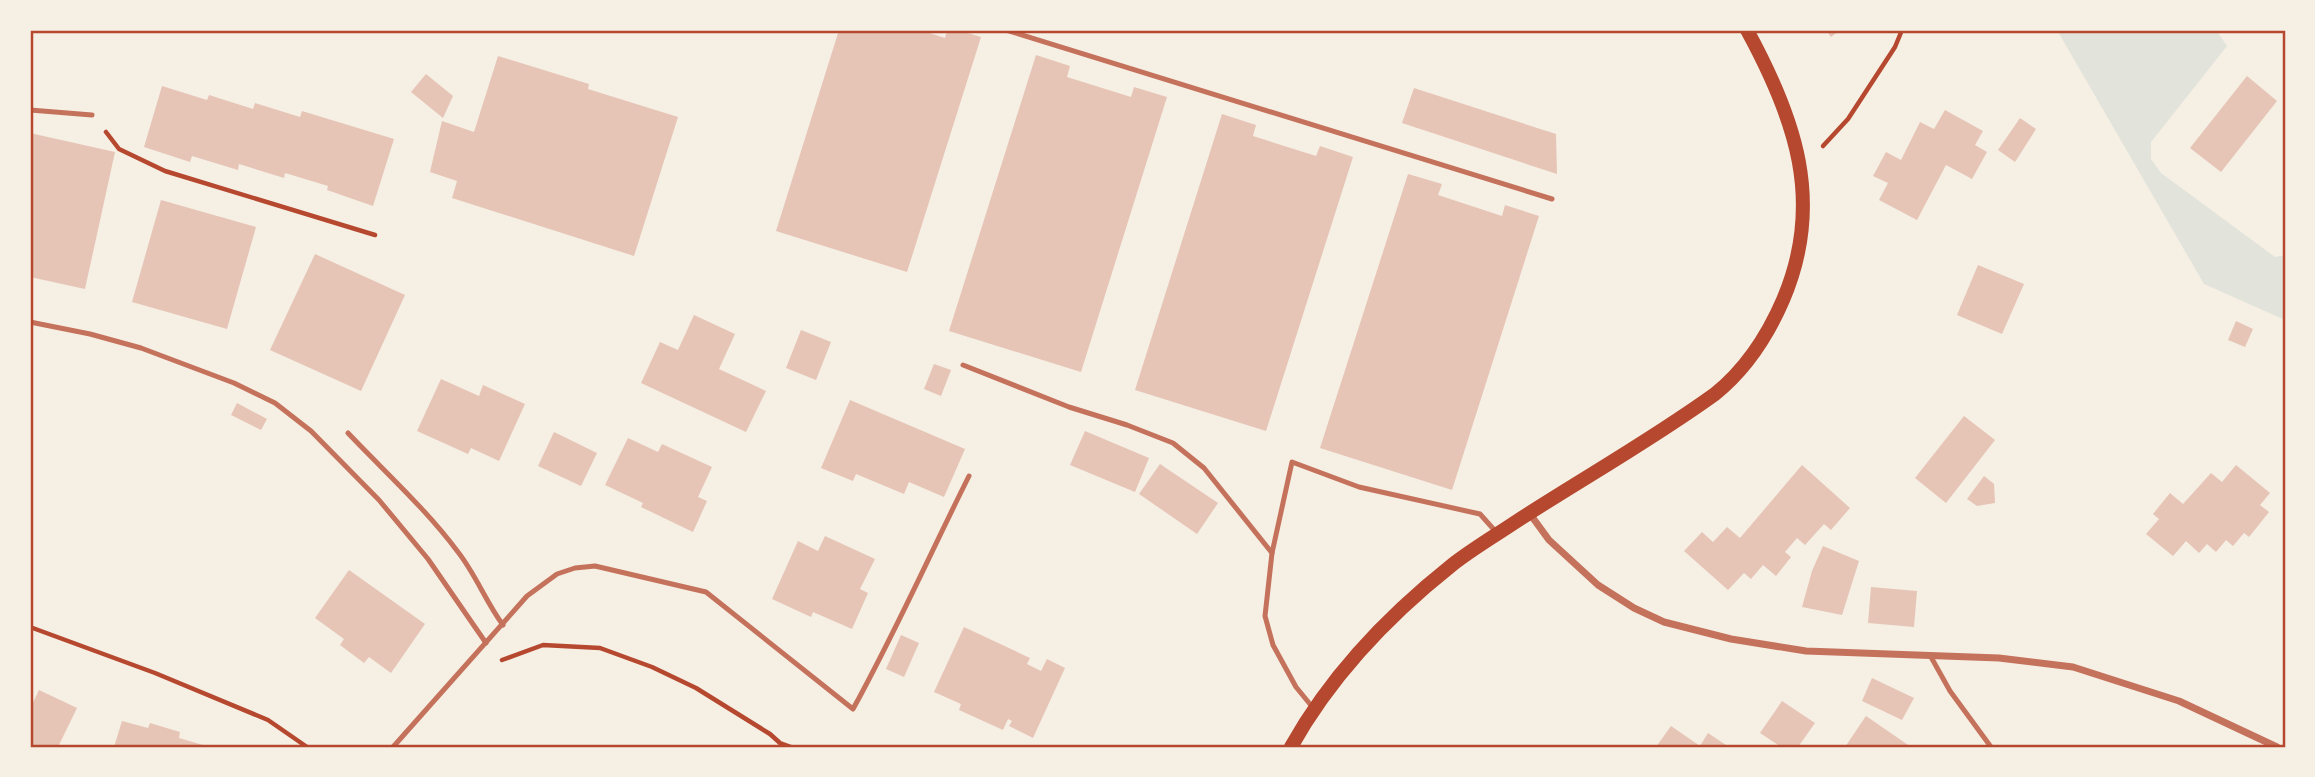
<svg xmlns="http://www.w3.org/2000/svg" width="2315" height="777" viewBox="0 0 2315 777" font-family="Poppins,sans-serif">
	<rect width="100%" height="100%" fill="#f6efe4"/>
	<polygon fill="#e2e4dc" points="2057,30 2216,30 2227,46 2151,142 2151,159 2161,173 2275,257 2285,255 2285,320 2204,284"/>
	<g fill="#e6c5b7">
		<polygon points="839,30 920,30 945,38 947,30 958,30 981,37 907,272 776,231"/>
		<polygon points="1826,30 1840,30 1831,37"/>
		<polygon points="1036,55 1070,66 1067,77 1131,97 1134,87 1167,97 1081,372 949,331"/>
		<polygon points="498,56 589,84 588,89 678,117 634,256 452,198 457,181 430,172 442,121 474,132"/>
		<polygon points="426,74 453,96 443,118 411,92"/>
		<polygon points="2247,76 2277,101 2221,172 2190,148"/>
		<polygon points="162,86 207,100 209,95 253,109 255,103 300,117 302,111 394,139 373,206 327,190 328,186 285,173 284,178 239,164 238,170 192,156 190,162 144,147"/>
		<polygon points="1414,88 1556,134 1557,174 1402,123"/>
		<polygon points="1945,110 1983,131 1975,145 1987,152 1972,179 1946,165 1917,220 1879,200 1888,183 1873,176 1886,152 1901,160 1920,122 1934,129"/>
		<polygon points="1222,114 1256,125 1253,136 1316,156 1320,146 1353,157 1266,431 1135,390"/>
		<polygon points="2020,118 2036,129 2015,162 1998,150"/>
		<polygon points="30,133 115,152 85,289 30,277"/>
		<polygon points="1408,174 1442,184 1438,195 1502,216 1505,205 1539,216 1452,490 1320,448"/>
		<polygon points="161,200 256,227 227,329 132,302"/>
		<polygon points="315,254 405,295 361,391 270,350"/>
		<polygon points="1978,265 2024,284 2002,334 1957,315"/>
		<polygon points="694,315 735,334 719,369 766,391 746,432 641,383 660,342 678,350"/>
		<polygon points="2236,321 2253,329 2245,347 2228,340"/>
		<polygon points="801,330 831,342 816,380 786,368"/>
		<polygon points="934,364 951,370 941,396 924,389"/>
		<polygon points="441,379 479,396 483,385 525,404 499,461 471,448 468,454 417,431"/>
		<polygon points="850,400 965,449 944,497 909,482 904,494 856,474 853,481 821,468"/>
		<polygon points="237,403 267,419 261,430 231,415"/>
		<polygon points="1964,416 1995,440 1946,503 1915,478"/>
		<polygon points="1085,431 1149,458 1135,492 1070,465"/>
		<polygon points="554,432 597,453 581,486 538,466"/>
		<polygon points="628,438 658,452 662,444 712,467 698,497 707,501 693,532 641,507 643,503 605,485"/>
		<polygon points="1160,464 1218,503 1197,534 1139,494"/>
		<polygon points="1802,465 1850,508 1831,530 1824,524 1805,545 1797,538 1785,552 1791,557 1776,576 1763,565 1751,579 1744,573 1728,590 1684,551 1702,532 1713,542 1727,527 1740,538"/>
		<polygon points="2236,465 2270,493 2260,505 2269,512 2249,537 2244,533 2233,546 2226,540 2216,552 2207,544 2199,553 2186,541 2173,556 2146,534 2159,519 2153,514 2170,493 2183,504 2211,473 2222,482"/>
		<polygon points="1984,476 1994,484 1995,503 1977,506 1967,499"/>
		<polygon points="825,536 875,559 860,589 868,593 852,629 813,612 811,617 772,599 798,541 818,551"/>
		<polygon points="1823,546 1859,561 1842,615 1802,607 1812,571"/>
		<polygon points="349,570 425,624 391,673 369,657 364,663 340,645 344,639 315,618"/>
		<polygon points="1871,587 1917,591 1914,627 1868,623"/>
		<polygon points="964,627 1030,658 1027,664 1041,671 1047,659 1065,668 1033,738 1009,726 1012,721 1008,719 1003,730 959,710 961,704 934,692"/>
		<polygon points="901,635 919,643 904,677 886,669"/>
		<polygon points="1872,678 1914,698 1902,720 1862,701"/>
		<polygon points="39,690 77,708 58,747 34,747 30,745 30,709"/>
		<polygon points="1782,701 1815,723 1798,747 1781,747 1760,733"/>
		<polygon points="1866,716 1911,747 1845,747"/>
		<polygon points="122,721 148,728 150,723 180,732 179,738 210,747 114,747"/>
		<polygon points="1671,726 1700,746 1708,733 1729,747 1656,747"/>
	</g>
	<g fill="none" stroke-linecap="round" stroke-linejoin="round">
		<g stroke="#b5482f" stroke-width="4.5">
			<polyline points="106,132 119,149 165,171 375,235"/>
			<polyline points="1823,146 1848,119 1895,47 1902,30"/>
			<polyline points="30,627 155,673 268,720 307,747"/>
			<polyline points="502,660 543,645 600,648 652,667 696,688 770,734 780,743 791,747"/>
		</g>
		<g stroke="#c5725c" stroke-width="5">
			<polyline points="1006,30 1552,199"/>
			<polyline points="30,110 92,115"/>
			<polyline points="30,322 90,334 141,348 234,383 275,403 311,431 379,500 428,559 486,643"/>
			<polyline points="963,365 1069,407 1127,425 1173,443 1204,468 1272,553"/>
			<path d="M348,433c37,39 78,76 110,119 18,23 28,50 45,73"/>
			<polyline points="1931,657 1950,691 1991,747"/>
			<polyline points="1314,709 1296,687 1273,645 1265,616 1272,553 1292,462 1359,487 1480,514 1497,533"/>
			<path d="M393,747l134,-151 30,-22 18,-6 20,-2 111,26 147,117c42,-76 77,-155 116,-233"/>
		</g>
		<polyline stroke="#c5725c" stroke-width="7" points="1530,514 1549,540 1598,585 1634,608 1664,622 1731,639 1806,651 1999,658 2073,667 2179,701 2277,747"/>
		<path stroke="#b5482f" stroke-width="14" d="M1291,747c39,-70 98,-132 161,-182 19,-15 41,-28 62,-42 66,-43 136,-82 201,-129 31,-25 52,-57 68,-94 42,-98 12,-182 -36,-270"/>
	</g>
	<rect width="2315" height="777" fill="none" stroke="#f6efe4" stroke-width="63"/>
	<rect x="32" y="32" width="2252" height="714" fill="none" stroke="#b5482f" stroke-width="2.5"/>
</svg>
